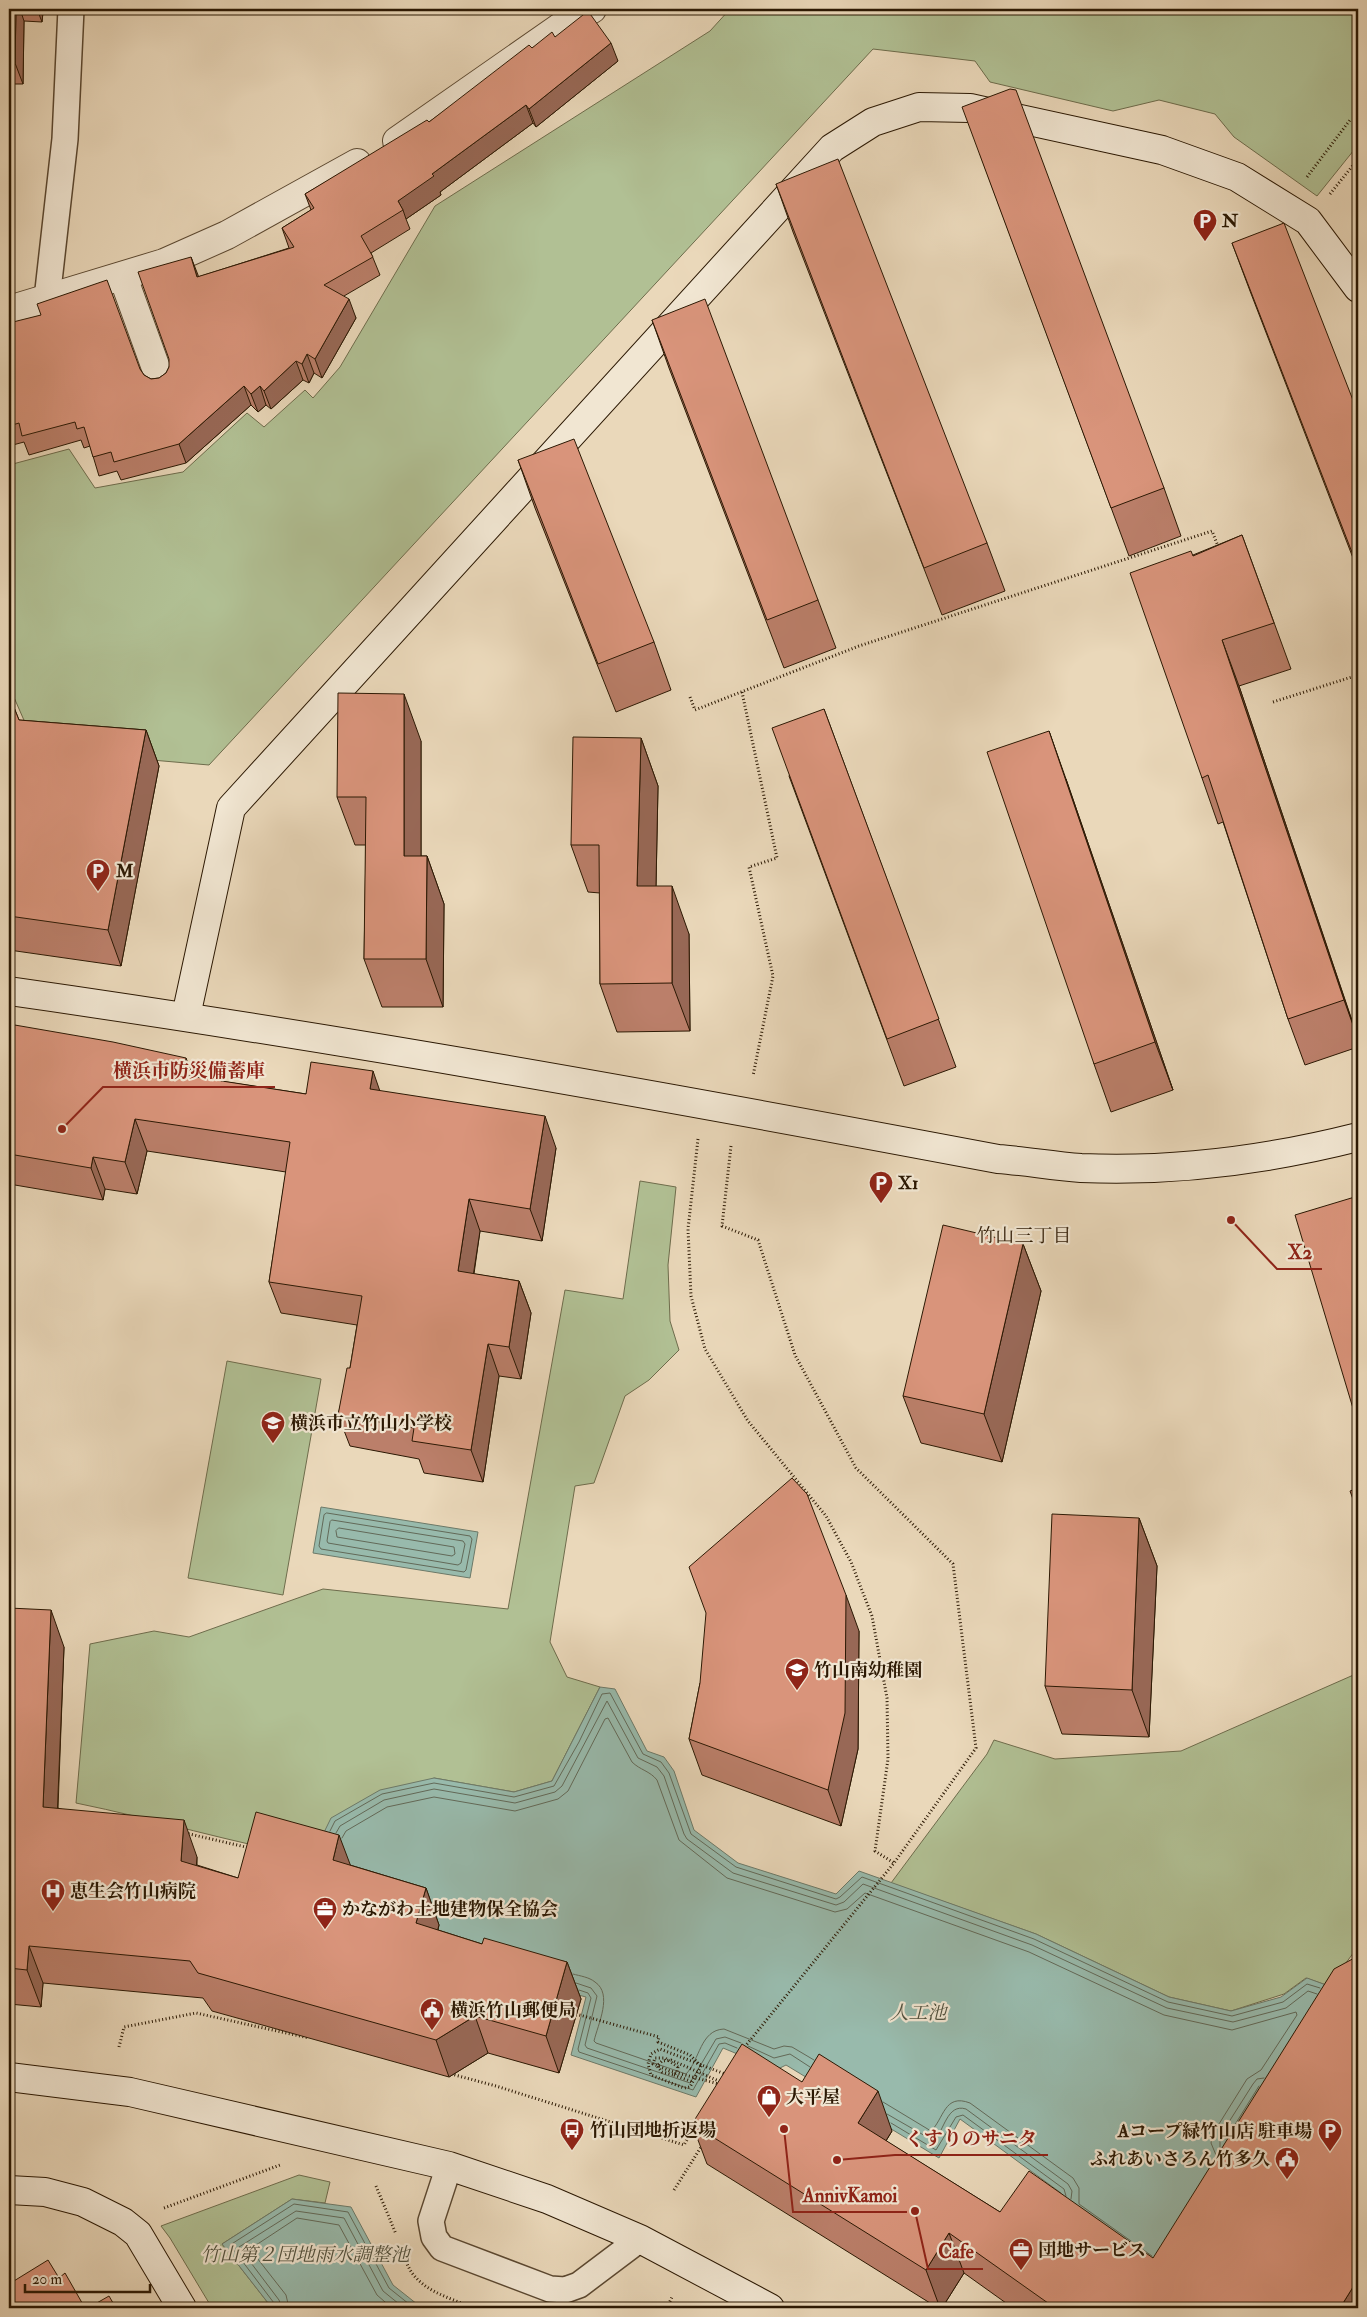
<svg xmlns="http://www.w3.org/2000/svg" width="1367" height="2317" viewBox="0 0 1367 2317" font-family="'IM FELL Double Pica','Noto Serif JP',serif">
	<rect width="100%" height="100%" fill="#ead8ba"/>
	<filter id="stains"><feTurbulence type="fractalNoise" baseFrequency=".004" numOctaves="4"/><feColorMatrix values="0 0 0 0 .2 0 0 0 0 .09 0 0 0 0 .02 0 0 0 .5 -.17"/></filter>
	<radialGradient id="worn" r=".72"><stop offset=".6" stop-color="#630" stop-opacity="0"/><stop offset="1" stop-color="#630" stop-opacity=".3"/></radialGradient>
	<g fill="#b1c094" stroke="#6e6c4c">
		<polygon points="730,9 1358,9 1358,145 1317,196 1234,137 1215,114 1159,100 1113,111 990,82 975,61 873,49 209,765 37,750 9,686 9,465 69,449 95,488 183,472 247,413 264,427 305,390 313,398 340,367 435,206 710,31"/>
		<path d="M640,1181l36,6 -8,78 2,56 9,29 -30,30 -24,16 -31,87 -19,3 -25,156 17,35 33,10 -48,94 -38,11 -80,-14 -122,79c-80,-14 -157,-38 -236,-54l14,-159 64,-13 35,6 134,-48 185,20 57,-319 58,9z"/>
		<polygon points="227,1361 321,1379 283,1595 188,1578"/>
		<polygon points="1358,1673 1358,1954 1354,1952 1329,1986 1306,1978 1284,1994 1231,2011 1169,1997 1036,1934 891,1883 987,1754 994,1740 1055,1759 1181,1751"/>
		<polygon points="299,2175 330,2182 325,2203 292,2199 222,2244 272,2308 212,2308 170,2238 161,2226"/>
	</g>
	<g fill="#98baac" stroke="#6c7968">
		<polygon points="321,1507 478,1532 470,1578 313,1553"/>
		<polygon points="600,1687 615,1689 647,1751 664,1757 674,1771 694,1830 738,1863 836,1894 859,1871 1036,1934 1169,1997 1231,2011 1281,1997 1307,1978 1337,1989 1166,2280 1054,2209 1061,2193 960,2119 939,2158 786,2065 776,2070 723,2048 696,2097 571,2055 586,1997 435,1957 312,1857 331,1818 380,1790 434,1778 514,1792 552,1781"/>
		<polygon points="292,2199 351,2207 393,2285 422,2308 272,2308 222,2244"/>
	</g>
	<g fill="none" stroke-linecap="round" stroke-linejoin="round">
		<g stroke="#626958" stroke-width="1">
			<polygon points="327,1513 470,1536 472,1539 466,1570 464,1572 321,1549 319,1546 324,1515"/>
			<polygon points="332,1520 463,1541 465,1544 461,1563 458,1565 328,1543 327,1541 330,1522"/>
			<polygon points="339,1528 454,1547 455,1554 452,1556 337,1537 336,1531"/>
			<polyline points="330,1831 335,1821 382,1794 434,1783 514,1797 554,1786 579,1742 602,1694 610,1693 643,1754 661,1762 669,1773 691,1834 736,1867 836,1899 840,1897 862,1877 1034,1939 1168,2002 1232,2016 1283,2002 1307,1984 1320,1988"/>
			<polyline points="336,1833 340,1826 384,1800 434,1789 515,1803 555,1792 562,1786 607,1701 638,1758 657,1767 664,1776 684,1834 687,1839 733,1873 836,1905 844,1902 863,1884 1032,1945 1167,2008 1233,2022 1286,2008 1308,1991 1317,1994"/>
			<path d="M342,1838l4,-7 41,-24 47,-10 81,14 43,-12 10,-8 37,-72 3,-1 24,44c8,8 18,9 25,18l22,60 48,38 108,34 12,-3 18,-16 164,59 135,63 68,15 64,-18 1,3 -36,55 -14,9 -33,53 -3,11 5,12"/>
			<path d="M573,1974c7,2 16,3 22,8 18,12 3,42 -1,59l2,2 90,31c14,-14 14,-44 38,-45l50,20 10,-3 8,1 22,13"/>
			<polyline points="576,1983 591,1988 597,1996 585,2045 587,2048 690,2083 716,2039 725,2037 741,2043"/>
			<polyline points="579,1990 588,1993 591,1998 578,2049 579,2052 693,2090 719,2044 725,2043 737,2048"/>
			<polyline points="748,2046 774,2058 790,2054 810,2067"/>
			<path d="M883,2102l48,29c13,-12 13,-38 39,-28l103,75 6,10v16l73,52"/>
			<path d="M887,2114l47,27c10,-10 13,-38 32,-32l102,75 4,7 -1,8"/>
			<polyline points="891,2123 936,2150 956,2117 963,2115 1064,2189 1066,2196"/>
			<polyline points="1226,2139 1259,2086"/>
			<polyline points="1220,2148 1220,2136 1253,2084 1257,2079 1264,2078"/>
			<polyline points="275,2308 274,2303 230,2245 294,2204 348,2212 389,2288 414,2308"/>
			<polyline points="282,2308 279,2300 239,2247 296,2211 344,2218 383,2291 404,2308"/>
			<polyline points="289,2308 286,2295 250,2249 297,2218 339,2225 377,2295 392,2308"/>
		</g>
		<defs>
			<g id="lane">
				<polyline points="47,299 65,139 71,9"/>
				<polyline points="449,2166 431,2221 434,2237 442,2248 550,2289 565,2290 579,2285 640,2239"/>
			</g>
			<g id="street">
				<polyline points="397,141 559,28 592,9"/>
				<polyline points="123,277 161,382"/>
				<polyline points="9,310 164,263 227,235 357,163"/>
			</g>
			<g id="secondary">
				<path d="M9,991c331,47 660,106 989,168 27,2 55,7 83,9 94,4 186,-8 277,-31"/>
				<polyline points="186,1016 231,808 832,148 873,122 919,107 970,108 1162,150 1237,177 1308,221 1358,288"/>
				<polyline points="9,2077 130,2092 449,2166 547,2199 640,2239 770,2308"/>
				<polyline points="9,2190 45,2192 83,2202 123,2222 138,2234 182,2308"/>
			</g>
		</defs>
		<use href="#lane" stroke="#5b4831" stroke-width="28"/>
		<use href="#street" stroke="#5b4831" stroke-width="30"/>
		<use href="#secondary" stroke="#2b1803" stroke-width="30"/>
		<g stroke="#2b1803" stroke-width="3" stroke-dasharray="1 2.5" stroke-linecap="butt">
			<polyline points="1307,177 1350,120"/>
			<polyline points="1330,194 1358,159"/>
			<polyline points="742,692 777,858 749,867 773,976 753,1076"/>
			<polyline points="690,697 695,710 859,646 1212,531 1219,549"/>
			<polyline points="1273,702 1358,675"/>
			<polyline points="698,1139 688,1229 691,1296 705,1349 748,1421 826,1516 851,1562 872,1616 887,1698 888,1759 875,1851 894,1863"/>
			<polyline points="731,1146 722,1226 758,1240 795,1355 856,1468 953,1564 976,1748 894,1863 743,2049"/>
			<polyline points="185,1833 250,1848"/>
			<polyline points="119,2047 124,2027 196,2013 309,2038"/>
			<polyline points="701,2066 690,2087 684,2088 651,2075 648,2064 651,2054 660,2049 725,2074"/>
			<polyline points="678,2067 665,2058 655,2058 653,2064 670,2071 719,2084"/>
			<polyline points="451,2074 496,2086 684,2145 695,2126"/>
			<polyline points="674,2075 693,2082"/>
			<polyline points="376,2186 396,2234"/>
			<polyline points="674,2190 703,2144"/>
			<polyline points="164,2208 280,2165"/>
			<path d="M406,2261c10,29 42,36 68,47"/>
			<polyline points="667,2308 672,2297"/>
		</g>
		<use href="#lane" stroke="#f1e6d2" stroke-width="25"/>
		<use href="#street" stroke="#f1e6d2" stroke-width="28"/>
		<use href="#secondary" stroke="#f1e6d2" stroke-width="28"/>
		<g stroke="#2b1803" stroke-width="3" stroke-dasharray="1 2.5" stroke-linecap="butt">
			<polyline points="576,2014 659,2037 658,2042 690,2055 701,2066"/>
			<polyline points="678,2067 677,2072 674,2075 662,2072 657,2066 662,2061 671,2060 721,2082"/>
		</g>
	</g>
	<g fill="#bb7f6a" stroke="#2b1803">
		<polygon points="9,9 54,9 54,11 43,12 42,22 24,21 23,84 9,84"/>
		<polygon points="555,37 618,61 536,127 533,123 440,192 441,195 406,219 410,229 371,253 380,275 344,296 356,318 322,378 314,373 309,383 303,380 271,409 266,405 258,412 251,405 186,463 121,480 117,471 99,476 90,446 84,448 81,440 29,455 24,442 9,446 9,323 140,369 144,375 151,379 159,378 166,373 169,367 198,277 289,248 282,228 311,210 305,194 429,122 532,48"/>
		<polygon points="980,154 1164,488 1181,536 1129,556"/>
		<polygon points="776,184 987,543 1005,591 942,615 793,232"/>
		<polygon points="1232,243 1358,413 1358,571 1250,291"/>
		<polygon points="652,320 818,600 836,648 784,668 669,368"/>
		<polygon points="518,460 654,642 671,690 616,712 535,508"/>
		<polygon points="1242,535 1291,669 1239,686 1358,1038 1358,1047 1305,1065 1288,1019 1223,822 1218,824 1202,778 1193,555"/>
		<polygon points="9,695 19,720 146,730 159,766 121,966 9,950"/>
		<polygon points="824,709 956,1067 904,1086 789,776"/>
		<polygon points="641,738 658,786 656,886 689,934 690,1031 617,1032 600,984 600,893 588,892 571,845"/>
		<polygon points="421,741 421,856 427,856 444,904 443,1007 382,1007 364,959 366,845 355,845 337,797"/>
		<polygon points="1066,779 1173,1090 1111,1112 1094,1064"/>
		<polygon points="9,1024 193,1077 306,1094 380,1091 556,1148 542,1241 480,1231 474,1274 519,1281 531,1313 521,1379 499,1376 483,1482 424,1473 419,1459 350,1446 338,1415 350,1368 357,1325 281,1313 269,1282 286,1172 147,1151 137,1194 105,1189 103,1200 9,1184"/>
		<polygon points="1023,1244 1041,1291 1002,1462 921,1443 903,1396"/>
		<polygon points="1139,1518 1157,1566 1149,1737 1062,1734 1045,1686"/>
		<polygon points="9,1608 64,1647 58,1808 197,1857 197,1865 238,1878 350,1865 426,1888 439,1925 438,1930 482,1944 567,1962 581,1999 559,2073 488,2053 449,2077 212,2011 203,1998 43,1983 41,2007 9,2004"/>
		<polygon points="859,1631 858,1749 841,1826 702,1775 689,1739 700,1683"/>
		<polygon points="802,2082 892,2131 886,2141 1000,2212 1153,2258 1358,2308 1013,2308 964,2273 942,2308 938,2308 707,2164 692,2124"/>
	</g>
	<g fill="#986856" stroke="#2b1803">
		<polygon points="16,9 20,9 24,21 23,84 15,63"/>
		<polygon points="37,9 42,9 43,12 42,22"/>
		<polygon points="611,43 618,61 536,127 529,109"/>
		<polygon points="526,105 533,123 440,192 441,195 406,219 403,210 398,201 432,174"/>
		<polygon points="191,257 198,275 204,296 197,277"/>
		<polygon points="349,299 356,318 322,378 315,359"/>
		<polygon points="307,354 314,373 309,383 302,364"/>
		<polygon points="296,361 303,380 271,409 264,391"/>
		<polygon points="244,386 251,405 186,463 179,444"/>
		<polygon points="260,386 266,405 258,412 251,394"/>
		<polygon points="1222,640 1239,686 1358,1039 1344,1000"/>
		<polygon points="404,694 421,741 421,903 404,856"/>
		<polygon points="146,730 159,766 121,966 108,930"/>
		<polygon points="1049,731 1066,779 1173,1090 1155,1042"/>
		<polygon points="641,738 658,786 655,934 637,886"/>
		<polygon points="427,856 444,904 443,1007 426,959"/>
		<polygon points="672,886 689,934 690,1031 672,983"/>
		<polygon points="186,1058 198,1090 183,1075"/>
		<polygon points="373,1071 384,1103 370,1089"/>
		<polygon points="545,1116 556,1148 542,1241 530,1209"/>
		<polygon points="135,1119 147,1151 137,1194 125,1162"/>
		<polygon points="93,1157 105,1189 103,1200 91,1168"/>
		<polygon points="469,1199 480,1231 469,1303 458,1271"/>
		<polygon points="1023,1244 1041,1291 1002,1462 984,1414"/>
		<polygon points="519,1281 531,1313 521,1379 509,1347"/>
		<polygon points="488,1344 499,1376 483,1482 471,1450"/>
		<polygon points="1139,1518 1157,1566 1149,1737 1132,1690"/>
		<polygon points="846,1595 859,1631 858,1749 841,1826 828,1790"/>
		<polygon points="51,1610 64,1647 56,1844 43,1807"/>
		<polygon points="184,1820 197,1857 194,1898 181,1861"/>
		<polygon points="339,1835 353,1872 333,1860"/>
		<polygon points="426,1888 439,1925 429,1961 416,1923"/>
		<polygon points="29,1946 43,1983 41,2007 27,1970"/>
		<polygon points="567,1962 581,1999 559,2073 546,2036"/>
		<polygon points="475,2016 488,2053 449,2077 436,2040"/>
		<polygon points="878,2091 892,2131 872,2163 858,2123"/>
		<polygon points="949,2233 964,2273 942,2308 940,2308 926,2270"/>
		<polygon points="1358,2279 1358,2308 1340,2308"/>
	</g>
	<g fill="#d9947b" stroke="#2b1803">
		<polygon points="9,9 16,9 15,63 9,63"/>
		<polygon points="588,11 611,43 529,109 526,105 432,174 434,176 398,201 403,210 361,236 373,257 324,285 349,299 315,359 307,354 302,364 296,361 264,391 260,386 251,394 244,386 179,444 114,462 111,452 93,457 84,427 77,429 75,422 22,436 19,423 9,426 9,323 41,315 37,304 107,280 140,369 144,375 151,379 159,378 166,373 169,367 169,359 138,272 191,257 197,277 294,247 282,228 314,208 305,194 427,120 429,122 529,45 532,48 552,32 555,37"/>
		<polygon points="1010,89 1016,90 1164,488 1111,508 962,107"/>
		<polygon points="838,159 987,543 924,568 776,184"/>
		<polygon points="1284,223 1358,413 1358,559 1355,560 1232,243"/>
		<polygon points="705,299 818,600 767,620 652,320"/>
		<polygon points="574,439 654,642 598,664 518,460"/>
		<polygon points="1242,535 1274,623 1222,640 1344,1000 1288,1019 1208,775 1202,778 1130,573 1191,551 1193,556"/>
		<polygon points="338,693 404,694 404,856 427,856 426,959 364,959 366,797 337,797"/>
		<polygon points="9,695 19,720 146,730 108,930 9,916"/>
		<polygon points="824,709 939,1019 887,1039 772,728"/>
		<polygon points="1049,731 1155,1042 1094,1064 987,752"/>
		<polygon points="573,737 641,738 637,886 672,886 672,983 600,984 599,845 571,845"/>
		<polygon points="9,1024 113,1042 186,1058 183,1075 306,1094 311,1062 373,1071 370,1089 545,1116 530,1209 469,1199 458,1271 519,1281 509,1347 488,1344 471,1450 412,1441 414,1428 338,1415 347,1368 350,1368 362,1296 269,1282 290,1142 135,1119 125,1162 93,1157 91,1168 9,1154"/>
		<polygon points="1358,1196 1358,1425 1295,1215"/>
		<polygon points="943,1225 1023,1244 984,1414 903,1396"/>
		<polygon points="792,1478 807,1494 846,1595 845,1713 828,1790 689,1739 700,1683 706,1613 689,1567"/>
		<polygon points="1358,1488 1358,1513 1350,1491"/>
		<polygon points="1052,1514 1139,1518 1132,1690 1045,1686"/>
		<polygon points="9,1608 51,1610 43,1807 184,1820 181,1861 238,1878 256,1812 339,1835 333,1860 426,1888 416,1923 482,1944 484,1938 567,1962 546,2036 475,2016 436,2040 198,1973 190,1961 29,1946 27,1970 9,1968"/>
		<polygon points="1358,1956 1358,2279 1340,2308 1291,2308 1285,2304 1282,2308 1055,2308 949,2233 926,2270 692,2124 742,2044 802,2082 819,2054 878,2091 858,2123 1000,2212 1029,2171 1153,2258 1334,1969"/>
		<polygon points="48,2260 59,2278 65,2273 85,2308 9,2308 9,2284"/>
		<polygon points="109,2296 116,2308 88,2308"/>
	</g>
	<defs>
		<symbol id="parking-pin" viewBox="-11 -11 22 30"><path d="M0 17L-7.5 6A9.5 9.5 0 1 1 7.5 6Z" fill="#8f2418" stroke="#f1e6d2"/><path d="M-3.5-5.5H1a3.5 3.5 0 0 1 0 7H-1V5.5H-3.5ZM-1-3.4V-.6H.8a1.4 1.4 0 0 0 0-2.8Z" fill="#fff"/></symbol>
		<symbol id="school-pin" viewBox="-11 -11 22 30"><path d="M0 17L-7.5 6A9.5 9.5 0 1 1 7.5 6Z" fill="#8f2418" stroke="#f1e6d2"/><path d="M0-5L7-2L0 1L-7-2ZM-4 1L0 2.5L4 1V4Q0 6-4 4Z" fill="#fff"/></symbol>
		<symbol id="hospital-pin" viewBox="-11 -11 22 30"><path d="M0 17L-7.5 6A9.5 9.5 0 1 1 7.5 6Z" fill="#8f2418" stroke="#f1e6d2"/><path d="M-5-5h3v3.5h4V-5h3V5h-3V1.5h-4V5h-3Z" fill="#fff"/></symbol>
		<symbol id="office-pin" viewBox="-11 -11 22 30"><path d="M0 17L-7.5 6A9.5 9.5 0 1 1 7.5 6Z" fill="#8f2418" stroke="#f1e6d2"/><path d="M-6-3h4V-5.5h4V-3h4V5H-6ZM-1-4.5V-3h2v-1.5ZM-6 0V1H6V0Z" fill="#fff"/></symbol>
		<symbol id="civic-pin" viewBox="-11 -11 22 30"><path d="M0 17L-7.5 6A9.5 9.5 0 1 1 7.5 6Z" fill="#8f2418" stroke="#f1e6d2"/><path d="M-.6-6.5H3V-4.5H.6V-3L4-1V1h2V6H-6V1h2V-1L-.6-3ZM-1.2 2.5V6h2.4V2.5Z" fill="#fff"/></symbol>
		<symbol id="shop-pin" viewBox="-11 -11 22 30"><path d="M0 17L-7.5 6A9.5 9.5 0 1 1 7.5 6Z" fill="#8f2418" stroke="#f1e6d2"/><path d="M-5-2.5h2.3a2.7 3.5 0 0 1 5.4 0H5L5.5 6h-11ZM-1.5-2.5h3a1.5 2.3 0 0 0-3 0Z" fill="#fff"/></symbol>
		<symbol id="bus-pin" viewBox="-11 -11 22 30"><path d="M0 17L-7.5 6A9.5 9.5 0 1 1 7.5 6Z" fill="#8f2418" stroke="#f1e6d2"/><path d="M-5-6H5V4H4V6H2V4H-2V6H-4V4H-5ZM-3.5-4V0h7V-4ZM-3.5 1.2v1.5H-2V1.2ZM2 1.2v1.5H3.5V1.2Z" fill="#fff"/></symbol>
	</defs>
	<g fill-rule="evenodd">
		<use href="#parking-pin" x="1191" y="207" width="28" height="38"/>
		<use href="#parking-pin" x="84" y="857" width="28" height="38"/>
		<use href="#parking-pin" x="867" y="1169" width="28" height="38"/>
		<use href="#school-pin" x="259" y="1409" width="28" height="38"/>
		<use href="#school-pin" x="783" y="1656" width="28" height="38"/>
		<use href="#hospital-pin" x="39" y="1877" width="28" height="38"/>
		<use href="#office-pin" x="311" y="1895" width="28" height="38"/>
		<use href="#civic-pin" x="418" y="1996" width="28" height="38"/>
		<use href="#shop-pin" x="755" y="2083" width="28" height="38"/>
		<use href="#bus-pin" x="558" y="2116" width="28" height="38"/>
		<use href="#parking-pin" x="1316" y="2117" width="28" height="38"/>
		<use href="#civic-pin" x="1273" y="2145" width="28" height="38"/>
		<use href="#office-pin" x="1007" y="2236" width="28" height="38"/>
	</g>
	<g text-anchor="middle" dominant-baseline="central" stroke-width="4.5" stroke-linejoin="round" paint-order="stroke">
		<g font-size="18" font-weight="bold" fill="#2b1803" stroke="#f1e6d2" text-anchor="start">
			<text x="1222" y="221">N</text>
			<text x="116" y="871">M</text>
			<text x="898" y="1183">X1</text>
			<text x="290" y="1423">横浜市立竹山小学校</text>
			<text x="814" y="1670">竹山南幼稚園</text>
			<text x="70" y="1891">恵生会竹山病院</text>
			<text x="342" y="1909">かながわ土地建物保全協会</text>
			<text x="450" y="2010">横浜竹山郵便局</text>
			<text x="786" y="2097">大平屋</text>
			<text x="590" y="2130">竹山団地折返場</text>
			<text x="1312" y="2131" text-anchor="end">Aコープ緑竹山店 駐車場</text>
			<text x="1270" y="2159" text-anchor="end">ふれあいさろん竹多久</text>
			<text x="1038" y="2250">団地サービス</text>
		</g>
		<g font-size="19" fill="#2b1803" stroke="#f1e6d2">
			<text x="1024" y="1236">竹山三丁目</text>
		</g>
		<g font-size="19" font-style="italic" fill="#51513e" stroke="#f1e6d2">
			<text x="918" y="2013">人工池</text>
			<text x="305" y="2255">竹山第２団地雨水調整池</text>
		</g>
	</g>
	<path fill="none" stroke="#8f2418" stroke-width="2" d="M62 1129L103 1087H275M1231 1220L1277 1269H1322M837 2160L895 2155H1048M784 2129L793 2212H907M915 2211L928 2269H983"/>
	<g fill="#8f2418" stroke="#f1e6d2" stroke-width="2">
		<circle cx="62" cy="1129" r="5"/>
		<circle cx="1231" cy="1220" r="5"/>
		<circle cx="837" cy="2160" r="5"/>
		<circle cx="784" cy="2129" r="5"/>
		<circle cx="915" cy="2211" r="5"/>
	</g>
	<g font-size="19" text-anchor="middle" font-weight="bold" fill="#8f2418" stroke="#f1e6d2" stroke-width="4.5" stroke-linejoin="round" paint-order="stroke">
		<text x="189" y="1077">横浜市防災備蓄庫</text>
		<text x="1300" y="1259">X2</text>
		<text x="971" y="2145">くすりのサニタ</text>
		<text x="850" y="2202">AnnivKamoi</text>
		<text x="956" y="2258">Cafe</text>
	</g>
	<rect width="1367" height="2317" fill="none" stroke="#ead8ba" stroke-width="30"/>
	<rect x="10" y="10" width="1347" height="2297" fill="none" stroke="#2b1803" stroke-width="2.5"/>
	<rect x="15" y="15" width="1337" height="2287" fill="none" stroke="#2b1803"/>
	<path d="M25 2284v8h125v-8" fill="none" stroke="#2b1803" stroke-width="2.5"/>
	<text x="32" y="2284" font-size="15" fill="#2b1803" stroke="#f1e6d2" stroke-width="4" paint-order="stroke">20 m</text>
	<rect width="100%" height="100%" filter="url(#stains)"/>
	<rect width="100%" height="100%" fill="url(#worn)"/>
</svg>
